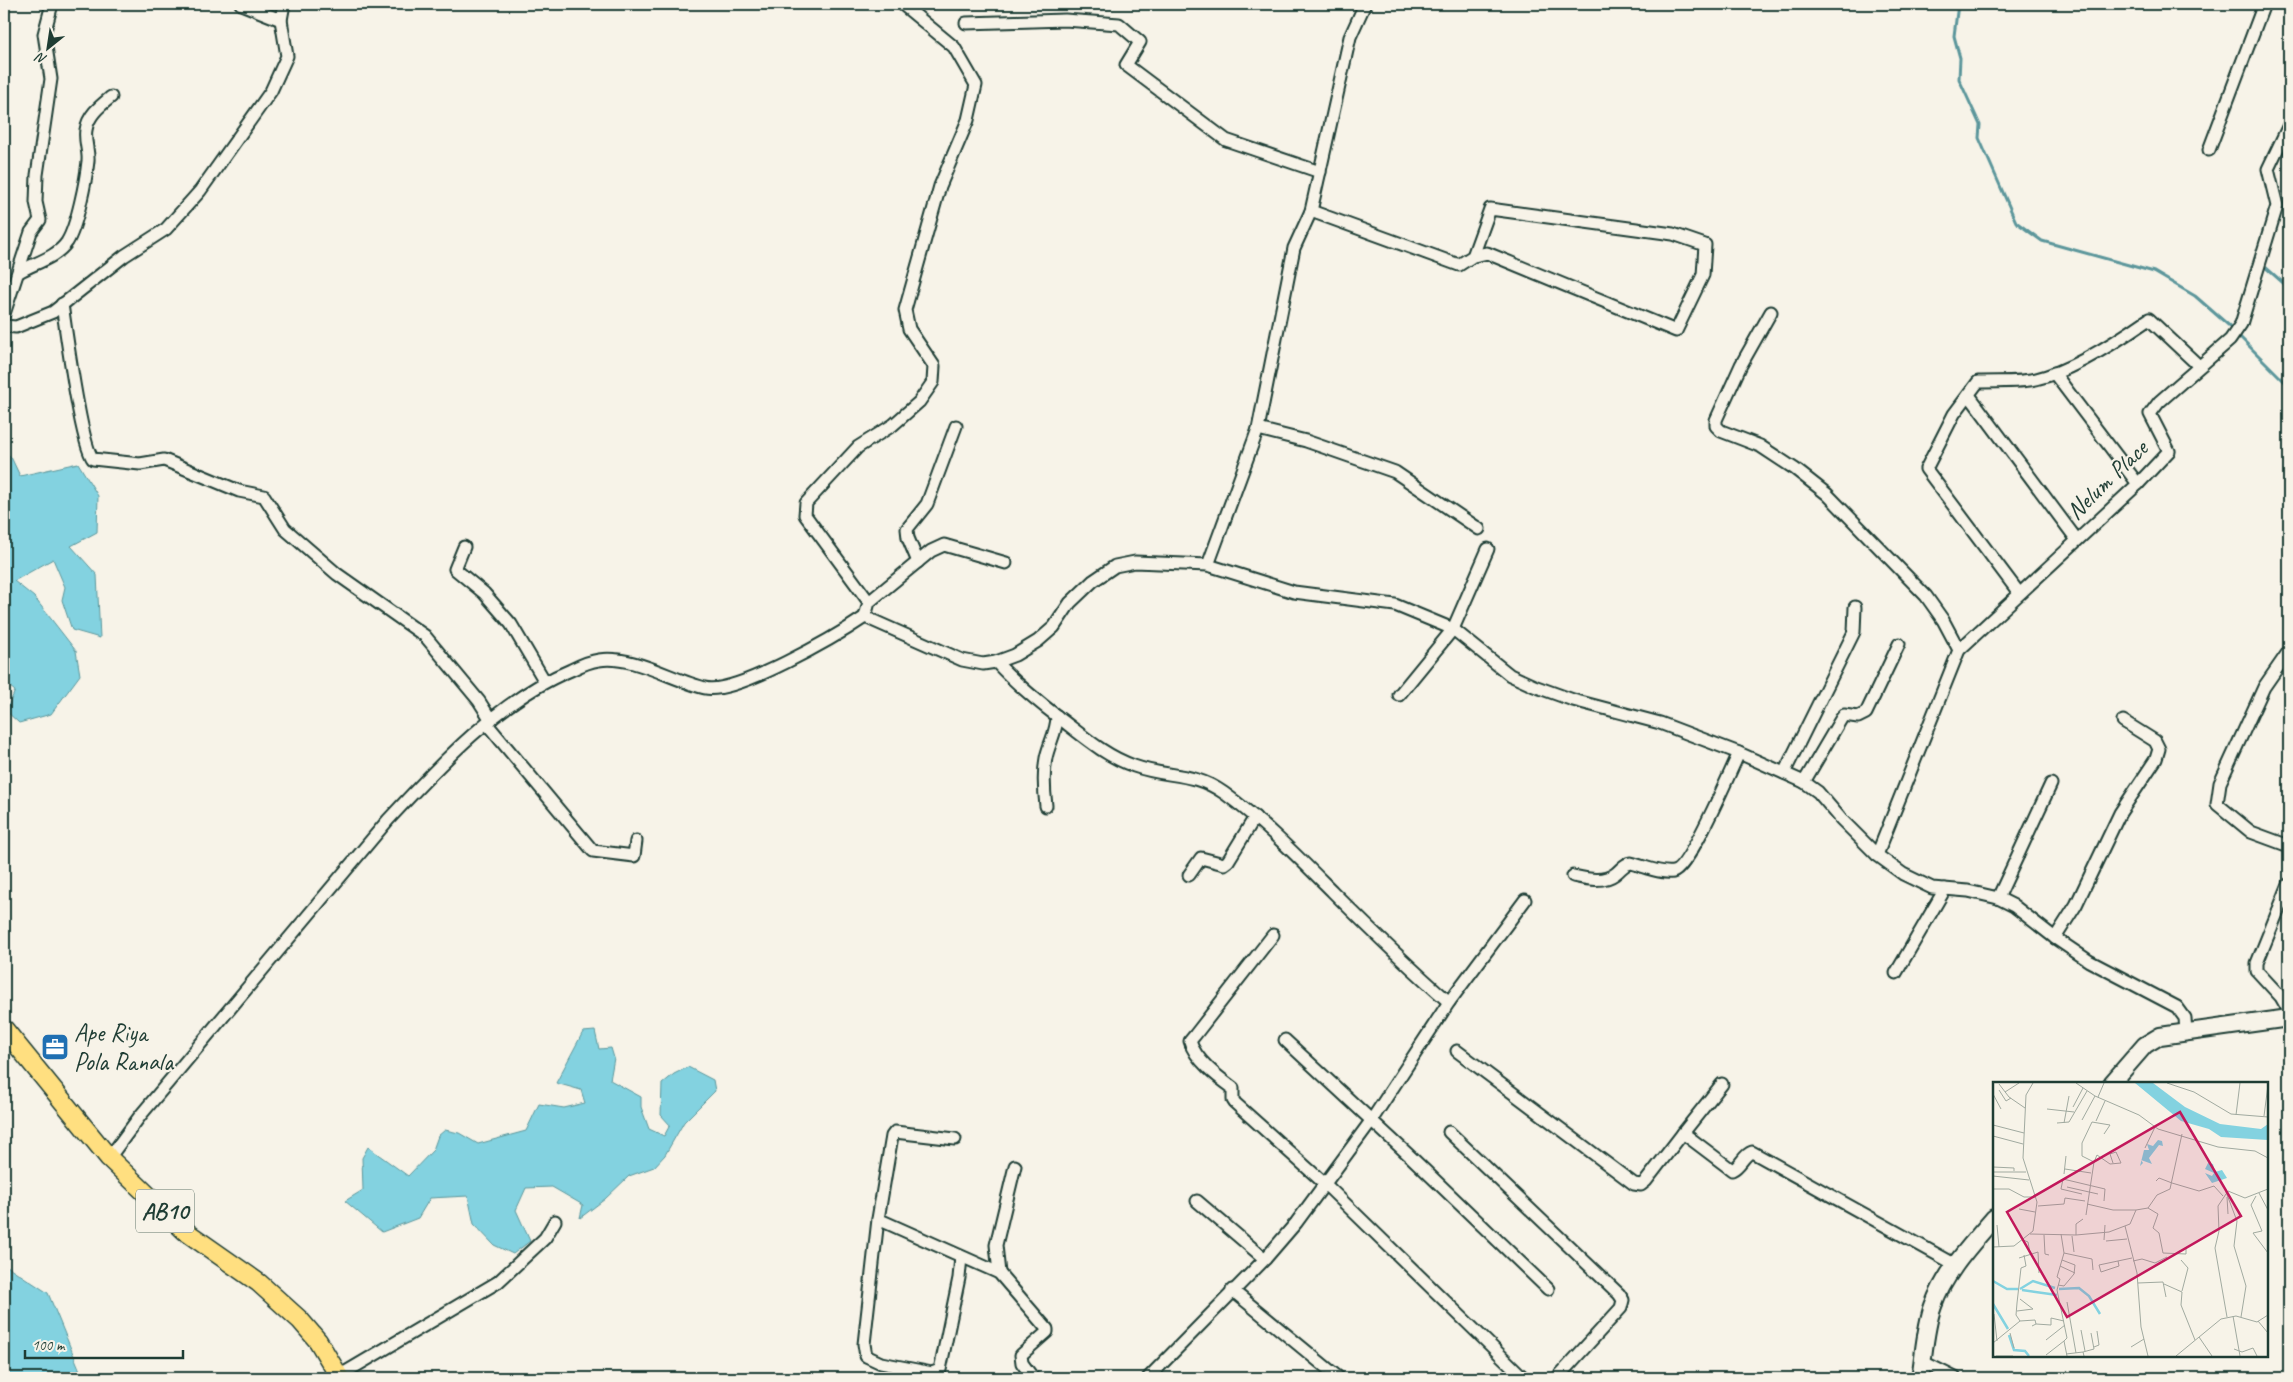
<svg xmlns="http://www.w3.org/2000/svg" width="2293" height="1382" viewBox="0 0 2293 1382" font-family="Caveat,sans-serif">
	<rect width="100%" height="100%" fill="#f7f3e8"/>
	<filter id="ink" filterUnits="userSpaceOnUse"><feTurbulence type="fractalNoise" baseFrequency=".02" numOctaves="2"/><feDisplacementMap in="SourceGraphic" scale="10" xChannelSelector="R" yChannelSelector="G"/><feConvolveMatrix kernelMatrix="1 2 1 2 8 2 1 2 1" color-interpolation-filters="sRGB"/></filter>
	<g filter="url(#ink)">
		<g fill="#83d2e0" stroke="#5b969b">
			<polygon points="4,453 11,457 20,476 78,463 98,496 97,532 71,546 97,575 100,638 72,630 62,600 65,587 53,559 14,581 34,597 76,651 80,675 51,714 19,723 6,711 15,691 4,682"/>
			<polygon points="595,1031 599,1049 611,1048 614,1058 610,1080 641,1097 641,1107 649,1129 664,1136 670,1125 661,1115 662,1084 674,1074 688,1067 713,1080 715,1091 684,1122 665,1155 654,1167 629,1176 605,1199 580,1218 583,1205 552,1187 526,1188 516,1210 530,1241 513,1254 494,1245 474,1224 468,1196 430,1198 418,1218 382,1232 345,1201 363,1190 362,1158 368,1147 408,1176 433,1150 438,1136 445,1130 459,1133 478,1144 526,1131 539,1104 564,1108 585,1103 581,1090 556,1083 583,1032"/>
			<polygon points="4,1264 48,1293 83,1378 4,1378"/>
		</g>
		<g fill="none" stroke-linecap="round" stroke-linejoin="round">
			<g stroke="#5b969b" stroke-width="3">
				<polyline points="1958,4 1954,36 1960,58 1959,79 1980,125 1979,138 2016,222 2042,241 2154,272 2195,296 2234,330"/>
				<polyline points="2264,266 2289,288"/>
				<polyline points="2238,335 2289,386"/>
			</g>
			<defs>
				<g id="street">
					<polyline points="241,4 281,20"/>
					<polyline points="966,23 1065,20 1119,24 1140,42 1126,65 1226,140 1320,172"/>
					<polyline points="2209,150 2264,4"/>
					<polyline points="1311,211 1459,265 1473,256 1487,253 1676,331 1703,275 1705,245 1673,234 1490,209 1473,256"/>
					<path d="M19,272c15,-9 37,-14 48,-30 10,-16 19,-62 21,-81 1,-10 -4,-21 -2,-31 2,-15 14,-24 25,-33"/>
					<path d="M62,304c4,27 19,141 31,155l47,5 24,-4 75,31 25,5 21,33 52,45 88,62 54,65 12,19"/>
					<polyline points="1771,312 1741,365 1716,420 1716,426 1721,431 1760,446 1795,469 1827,494 1926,596 1943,620 1959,650"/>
					<polyline points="4,314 31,232 40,220 36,202 37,175 51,79 44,34 52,4"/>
					<polyline points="4,326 16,327 53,312 124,256 166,229 200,191 271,91 287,56 281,20 284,4"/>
					<polyline points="2054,373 2138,484"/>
					<polyline points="1969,395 2077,540"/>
					<polyline points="1258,429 1306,441 1395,472 1479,529"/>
					<polyline points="464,547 455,569 484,593 511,624 544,680"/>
					<polyline points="918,562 908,538 907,529 927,504 956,426"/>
					<polyline points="1208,565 1258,429 1294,248 1311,211 1350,37 1365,4"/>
					<path d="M2019,593l-93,-124 28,-55 24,-32c19,-1 40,1 58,-3 36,-8 83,-39 113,-60l50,47"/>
					<polyline points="869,602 931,551 944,545 1006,563"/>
					<polyline points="865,617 869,602 805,515 806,503 858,447 893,425 919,402 933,382 934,366 909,329 905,310 940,186 968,120 976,85 954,47 902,4"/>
					<polyline points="2289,651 2264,687 2220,783 2217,804 2251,832 2289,846"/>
					<path d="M996,662c19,21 40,38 62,55 25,19 47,39 76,49 33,12 59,5 90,27 40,29 74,64 109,99 38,38 76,75 116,110"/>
					<polyline points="1399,695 1453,629 1488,549"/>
					<polyline points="487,724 593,851 634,856 636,841"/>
					<polyline points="1784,773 1854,632 1855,607"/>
					<polyline points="1804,782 1841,719 1844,715 1858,717 1866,713 1899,644"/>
					<path d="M1046,806c-2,-16 -3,-31 0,-48 3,-15 11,-26 11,-42"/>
					<polyline points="1877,855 1959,650 2138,484 2169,451 2150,414 2159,402 2230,340 2241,324 2277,206 2268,169 2289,125"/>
					<polyline points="1189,875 1201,858 1224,864 1228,861 1255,817"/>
					<path d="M1573,876c14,3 30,7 42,-2 7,-5 8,-10 16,-11 12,3 30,11 42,9 16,-3 57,-100 66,-119"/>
					<polyline points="2289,884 2257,963 2257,971 2281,997 2289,1011"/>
					<polyline points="1998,898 2051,784"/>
					<path d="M1273,935l-78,100 -5,6c5,19 28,36 43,47v12l2,3 90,81 199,194"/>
					<polyline points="2055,938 2076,905 2120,813 2156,759 2159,749 2155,741 2123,721"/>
					<polyline points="1896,973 1945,889"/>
					<polyline points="1285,1040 1412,1158 1548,1289"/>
					<path d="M1457,1051l177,133 7,1 5,-4 37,-48 49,37c9,-4 11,-15 20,-18l204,113"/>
					<polyline points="1449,1132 1619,1294 1623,1300 1621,1308 1557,1378"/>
					<polyline points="1683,1133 1722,1084"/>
					<path d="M109,1158l31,-42 248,-296c51,-55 112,-121 183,-150 8,-4 19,-9 28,-10 34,-5 73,20 106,28 31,7 132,-52 160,-71l97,43 21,4 13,-2 19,-7 23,-14 16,-14 16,-24 23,-22 22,-15 20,-4 73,3 86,27 101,13 58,24 57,46 24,11 39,14 87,23 79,30 65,29 14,10 23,27 36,36 26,19 29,14 36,3 30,7 16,8 41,32 34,23 88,46 8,11 1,15"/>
					<polyline points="1197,1201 1265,1259"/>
					<polyline points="878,1219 892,1136 895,1132 955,1139"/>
					<polyline points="961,1257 959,1278 940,1370 932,1373 881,1363 866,1356 864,1344 878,1219 999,1273 1047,1329 1047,1332 1021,1355 1022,1363 1033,1378"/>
					<polyline points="999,1273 996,1245 1015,1166"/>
					<polyline points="1232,1290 1339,1378"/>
					<polyline points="1923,1362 1955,1378"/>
					<polyline points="339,1376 498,1282 545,1238 555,1221"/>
					<polyline points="1148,1378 1265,1259 1296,1223 1371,1121 1449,1002 1525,900"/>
				</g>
				<g id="secondary">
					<polyline points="2112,1083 2145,1045 2160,1036 2289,1018"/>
					<path d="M1920,1378c4,-23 5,-50 13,-72 12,-34 38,-61 61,-88"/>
				</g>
				<polyline id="primary" points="4,1029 109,1158 185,1231 259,1283 300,1320 318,1341 340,1378"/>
			</defs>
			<use href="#street" stroke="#1f3d34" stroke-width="15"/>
			<use href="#secondary" stroke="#1f3d34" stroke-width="20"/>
			<use href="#primary" stroke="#1f3d34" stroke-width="21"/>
			<use href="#street" stroke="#f7f3e8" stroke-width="11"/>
			<use href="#secondary" stroke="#f7f3e8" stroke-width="16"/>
			<use href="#primary" stroke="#ffdf80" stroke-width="18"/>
		</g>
	</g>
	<defs>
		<symbol id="office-square" viewBox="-11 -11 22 22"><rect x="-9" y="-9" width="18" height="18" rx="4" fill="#1f6fb2" stroke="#f7f3e8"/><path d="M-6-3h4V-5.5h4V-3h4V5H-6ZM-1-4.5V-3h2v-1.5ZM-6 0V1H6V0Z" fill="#fff"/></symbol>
	</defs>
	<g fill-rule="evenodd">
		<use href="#office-square" x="39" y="1031" width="32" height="32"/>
	</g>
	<g text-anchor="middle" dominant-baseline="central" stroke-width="4.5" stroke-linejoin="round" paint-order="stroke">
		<rect fill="#f7f3e8" stroke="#60746a" stroke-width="1" x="136" y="1189.5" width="58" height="43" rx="4"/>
		<g font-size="24" font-weight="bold" fill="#1f3d34">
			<text x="165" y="1211">AB10</text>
		</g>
		<g font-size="25" fill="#1f3d34" stroke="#f7f3e8">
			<text transform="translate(2107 480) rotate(-44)">Nelum Place</text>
		</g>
		<g font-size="25" fill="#1f3d34" stroke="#f7f3e8" text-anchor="start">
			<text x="74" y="1033">Ape Riya<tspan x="74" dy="29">Pola Ranala</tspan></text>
		</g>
	</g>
	<g transform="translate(1993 1082)">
		<rect width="275" height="275" fill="#f7f3e8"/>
		<path d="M142,1h18l32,24 35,17 41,5 7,-5v16l-47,-3 -12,-8 -28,-8zM165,58l4,1 1,5 -4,-1 -10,13 3,6 -11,-4 2,3 -3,3 4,-16h5l-2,-6 6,2zM215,81l5,1 2,8 7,-2 5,8 -15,5 -7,-10 7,3 2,-3 -9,-4z" fill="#83d2e0"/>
		<path fill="none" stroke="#83d2e0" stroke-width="2.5" d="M0,199l14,8h11M27,207l13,-8 22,7M66,207l20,-1 10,8 11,18M29,208l35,5M0,222l15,25M16,253l5,15 11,1 4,5"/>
		<path fill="none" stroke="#a1aaa0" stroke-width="1" d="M83,1l19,13 44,19 19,14 60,18 37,4 13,7M174,1l27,9 37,22 37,3M6,2l10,13 16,11M6,8l7,11 5,-3M12,10l14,-9M0,12l8,15M105,15l6,-14M80,25l10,-19M54,27l27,3M243,33l4,-32M271,34l4,-31M89,38l13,-24M103,39l9,-20M64,41l12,-1 18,-31M71,41l5,-27M0,43l31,8M111,52l6,-9 -18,-3 -10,21v13l12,6 3,-7 13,9 11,-1 -5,-11 -6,2 3,9M0,54l30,8M152,66l10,-21M0,85l21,1v3M72,87l26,4M0,90h33M71,92l2,-18M0,94l36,4M163,99l3,-3 13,5M179,101l27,8 15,-5 9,10M74,105l31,7M0,107h16l15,8h11M233,110l11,29 -3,25 12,40 -5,31M266,111l9,17M89,112l-21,-5 2,-10 42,10 -1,12M263,114l-5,9 11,26 -9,2 15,20M234,115l1,17M94,122l26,6h23M45,124l26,-2 1,-6 20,3M155,126l10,6 -5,14 6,5 4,20 23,1v-6M26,127l16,3M93,133l8,-53M4,143l2,22M132,144l12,47 4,54 7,29M37,152l46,1 33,-3 21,-8 6,-14 12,-2 9,-13 13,-6 12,-55M68,152l3,19 -7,24 3,2 -3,11 10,48 -3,3 3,15M51,153l1,19 4,1M83,153v-11l7,-5M79,154l2,16M30,158l5,2 2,11M111,158l1,-15M113,159l21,-2M0,165l21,-1 19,-15 4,-29 -14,-44 3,-63 7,-12M71,171l28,6 1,11M26,176l19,-6 1,21M188,178l7,8 -6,23M125,179l1,5 -18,6 -2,-7 33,-7M140,179l9,-2 13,4 12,-6M67,184l15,7M145,201l25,-1 3,15M171,202l18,8 -1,13 14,35M65,203l6,1 10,-12 1,-9 -13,-5M74,220l9,51M24,229l16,-2 -13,-10M1,232l3,27M240,234l7,40M234,235l-12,-69 4,-17 -1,-25 10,-15 17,7 23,-9M27,239l-4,-6 1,-12 4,-35 5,-2 -2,-11M265,239l10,12M43,242l15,1v-7l13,3M88,248l4,21M17,251l4,15M206,255l13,19M53,258l19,-15M0,261l27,-22 15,-1 1,4 -4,2M101,265l5,-2 -2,-14M138,265l13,-8M241,267l8,3 11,-4 4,8M73,272l17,-2M53,273l18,-14M3,274h17M91,274l-1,-4 11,-3 -3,-16M183,274l45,-37 15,-3 21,6 11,-7"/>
		<path fill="#c2185b" fill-opacity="0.15" stroke="#c2185b" stroke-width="2.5" d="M187,30l61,104 -174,101 -60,-105z"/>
		<rect width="275" height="275" fill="none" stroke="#1f3d34" stroke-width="2.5"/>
	</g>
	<rect width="2293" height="1382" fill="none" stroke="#f7f3e8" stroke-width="20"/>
	<rect x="10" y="10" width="2273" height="1362" fill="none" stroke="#1f3d34" stroke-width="2" filter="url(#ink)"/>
	<g transform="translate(48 48) rotate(210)" stroke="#f7f3e8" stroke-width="4" paint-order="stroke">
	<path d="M0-4L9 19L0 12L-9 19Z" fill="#1f3d34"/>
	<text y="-8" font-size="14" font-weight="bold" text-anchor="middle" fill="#1f3d34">N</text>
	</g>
	<path d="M25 1350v8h158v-8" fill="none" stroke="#1f3d34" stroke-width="2.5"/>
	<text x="32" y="1350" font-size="15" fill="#1f3d34" stroke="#f7f3e8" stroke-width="4" paint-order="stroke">100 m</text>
</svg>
